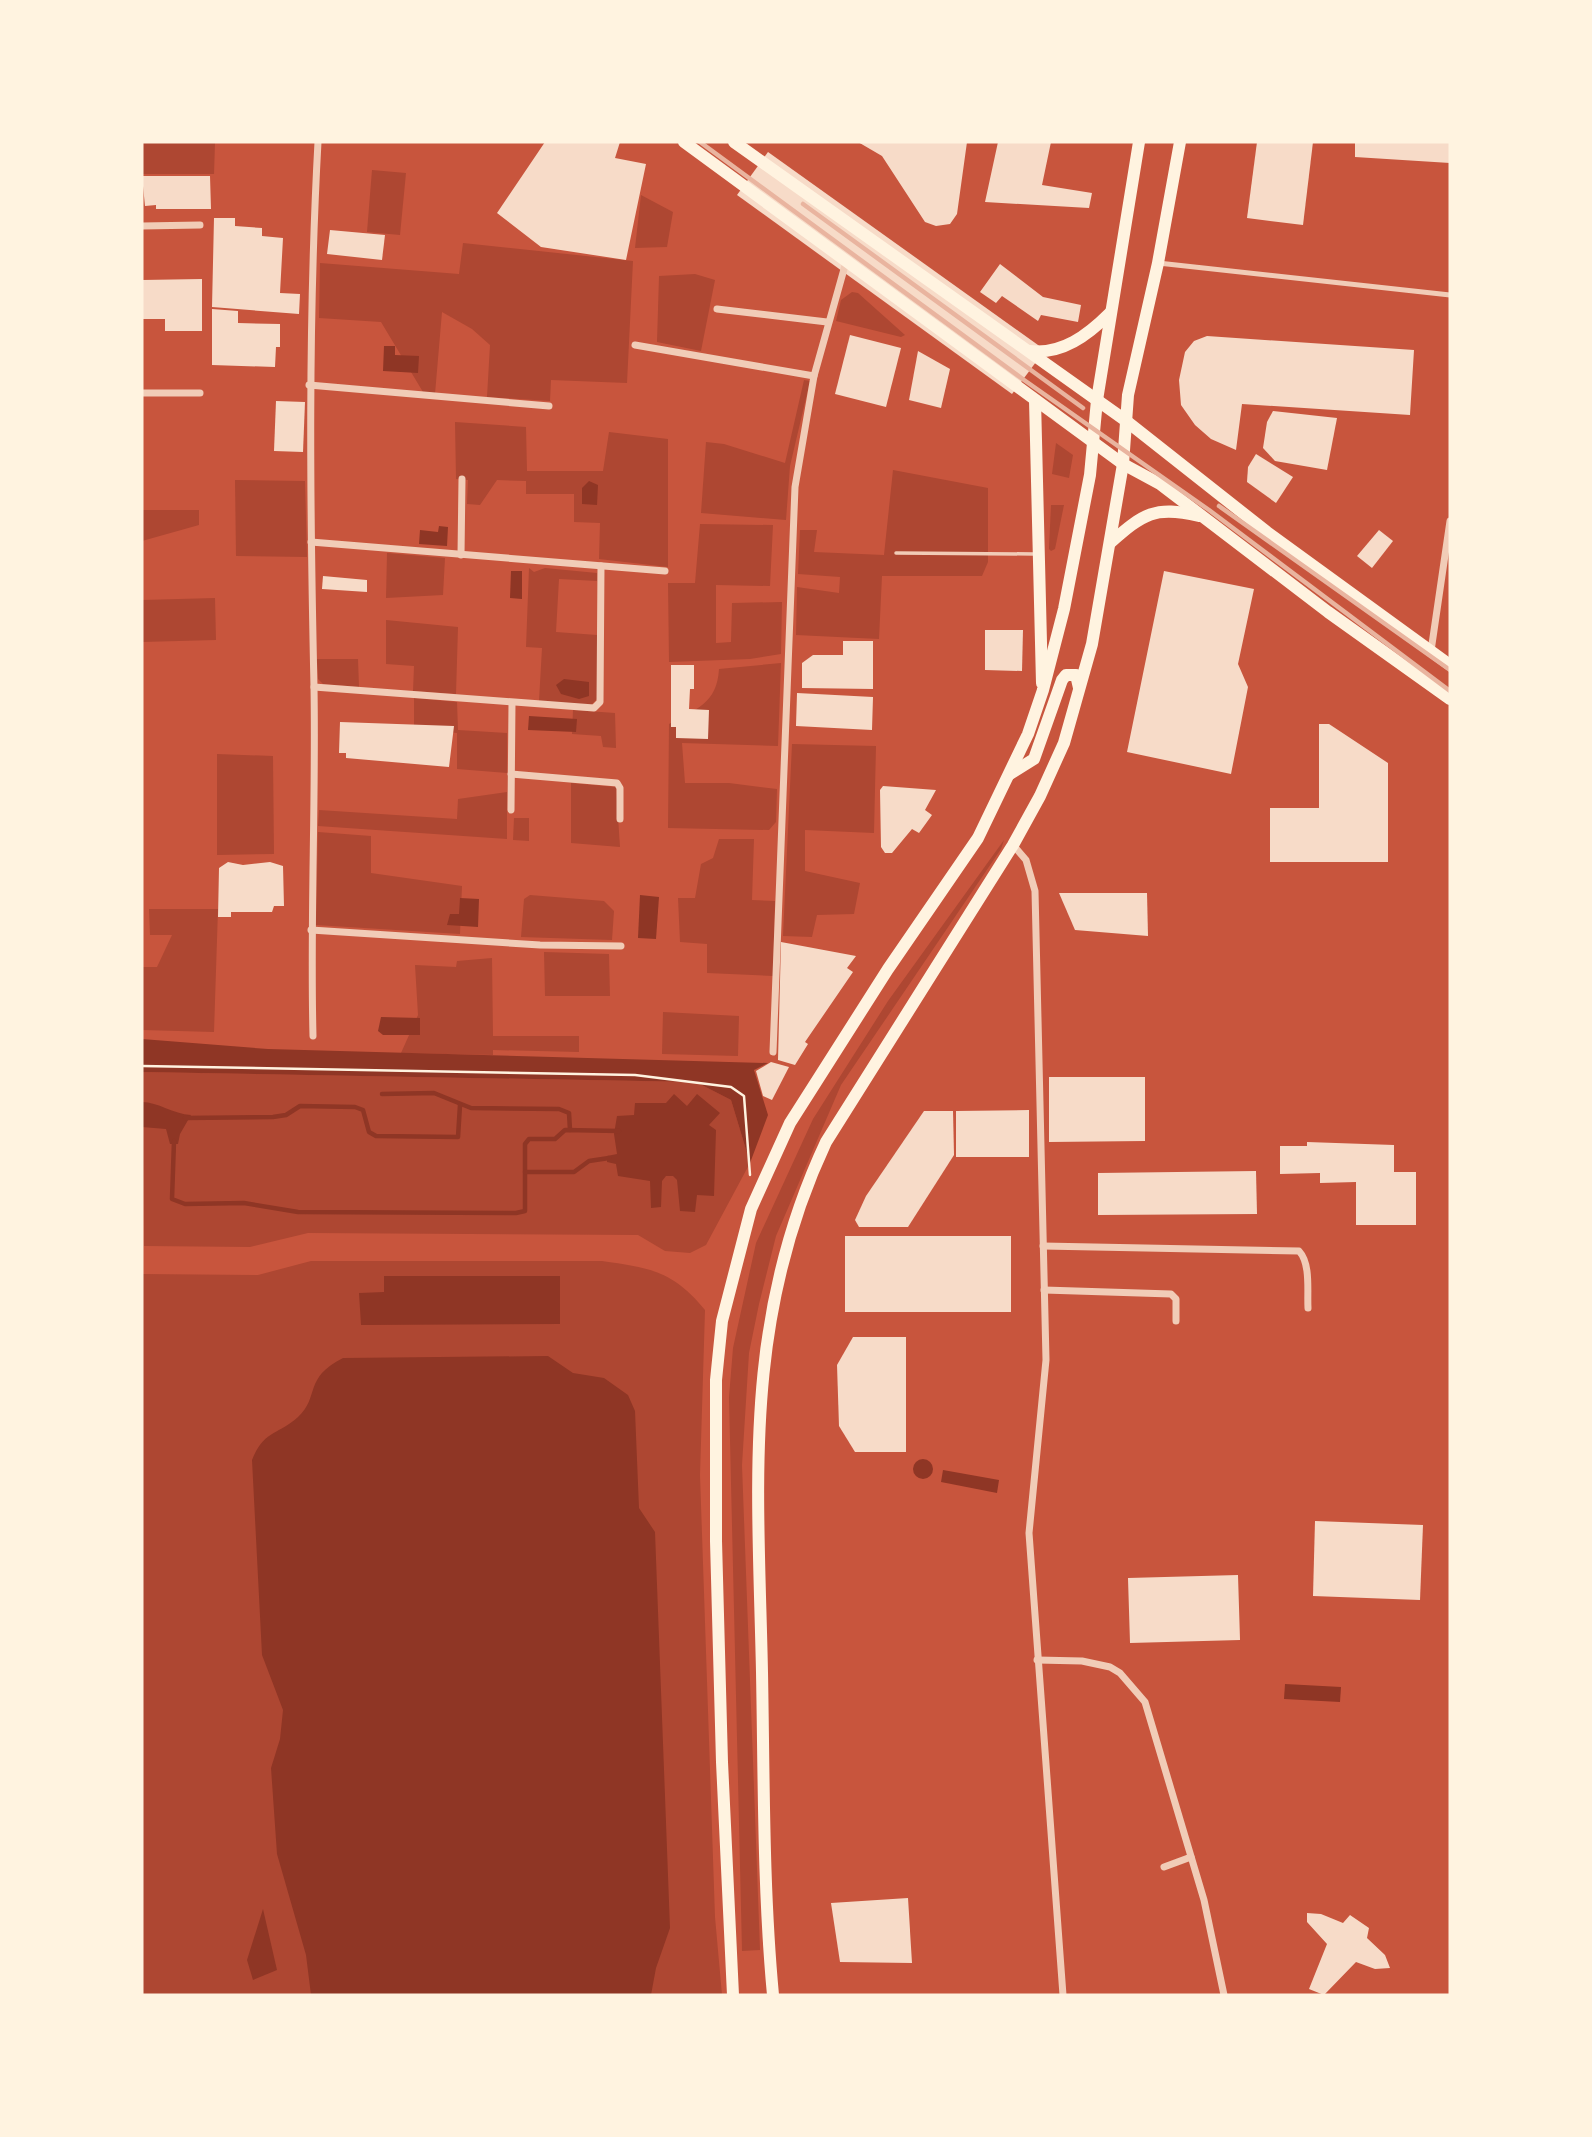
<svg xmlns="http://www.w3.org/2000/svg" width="1592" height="2137" viewBox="0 0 1592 2137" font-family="Jost,sans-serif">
	<rect width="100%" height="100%" fill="#c8553d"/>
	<g fill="#ae4732">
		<polygon points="142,142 215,142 214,174 142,174"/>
		<polygon points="372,170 406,173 400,235 367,232"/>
		<polygon points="641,195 673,212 667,247 635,248"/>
		<polygon points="463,243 633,261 627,383 551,380 550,401 487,397 490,345 472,329 442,312 435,394 423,392 381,322 319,318 320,263 459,274"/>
		<polygon points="695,274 715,280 701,351 657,342 659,276"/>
		<polygon points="852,292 858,293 905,335 901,337 836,321 841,300"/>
		<polygon points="804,380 810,381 790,466 786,520 701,513 706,442 724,444 785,463"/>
		<polygon points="455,422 526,427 527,471 603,471 609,432 668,439 668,567 599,559 600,523 574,522 574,494 526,494 526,481 497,480 480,505 467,504 468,480 456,479"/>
		<polygon points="1056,443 1073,455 1069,478 1052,474"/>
		<polygon points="893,470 988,488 988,562 982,576 882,576 879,639 796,635 797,587 839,593 840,577 798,574 800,530 817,530 814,552 884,555"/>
		<polygon points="235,480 305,481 307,557 236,556"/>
		<polygon points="1051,505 1064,505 1055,549 1051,551 1049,549"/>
		<polygon points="142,510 199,510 199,525 142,541"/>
		<polygon points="700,524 773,525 770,586 716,585 716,643 731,642 732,603 782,602 781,654 750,659 669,662 668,583 695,583"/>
		<polygon points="387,553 445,558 443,595 386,598"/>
		<polygon points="529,568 534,572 545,568 597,573 597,581 559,579 556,632 597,635 597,699 591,705 539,701 542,648 526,647"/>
		<polygon points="215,598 216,640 142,642 142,600"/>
		<polygon points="386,620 458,627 456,694 413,691 414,666 386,664"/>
		<polygon points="317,659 358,659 359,687 323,684 318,679"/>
		<path d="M781,663l-3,83 -96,-3 3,40h44l48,6 -1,33 -7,8 -101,-2 1,-104c27,-15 48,-20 50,-55z"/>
		<polygon points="414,698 457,702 458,730 507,733 507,773 457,769 457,733 414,728"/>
		<polygon points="573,710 615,713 616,748 603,747 601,736 572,734"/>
		<polygon points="792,744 876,746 874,833 805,830 805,871 860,883 854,914 817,915 812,937 783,936"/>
		<polygon points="217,754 273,756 274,854 217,855"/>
		<polygon points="571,783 616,787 620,847 571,843"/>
		<polygon points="507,792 507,839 318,826 319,810 457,819 458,799"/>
		<polygon points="514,818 529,818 529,841 513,840"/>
		<polygon points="318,832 371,836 371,873 462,886 460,934 316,925"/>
		<polygon points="719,839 754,839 752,900 775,901 773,976 707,973 707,944 680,942 678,898 695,898 701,864 713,858"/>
		<polygon points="1004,840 1001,849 841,1085 776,1236 759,1304 749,1353 742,1465 760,1950 742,1951 729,1397 733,1348 756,1243 813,1119 888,1001"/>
		<polygon points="530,895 604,901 614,911 612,940 521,937 524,899"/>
		<polygon points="149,909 218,909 214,1032 142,1030 142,967 157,967 172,935 150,935"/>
		<polygon points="544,952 609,954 610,996 545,996"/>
		<polygon points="492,958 493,1036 579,1036 579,1052 493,1050 493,1055 401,1053 418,1015 415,965 456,967 457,961"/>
		<polygon points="663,1012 739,1016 738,1056 662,1054"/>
		<polygon points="142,1072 696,1082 731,1100 750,1163 706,1245 690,1253 665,1251 638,1235 308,1233 250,1247 144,1246"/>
		<path d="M311,1261h291c49,7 71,10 103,49l-5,165 15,442 7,78h-580v-721l116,1z"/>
	</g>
	<g fill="#8f3625">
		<polygon points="384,346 395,346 395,355 419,356 418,373 383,371"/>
		<polygon points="589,481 598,485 597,505 582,504 582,488"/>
		<polygon points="439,526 448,527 447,546 419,544 420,530 438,532"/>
		<polygon points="511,571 522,571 522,599 510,598"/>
		<polygon points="564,679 589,682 589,696 579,699 561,694 556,685"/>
		<polygon points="529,716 577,719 576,732 528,730"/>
		<polygon points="640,895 659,897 656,939 638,938"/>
		<polygon points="460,898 479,899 478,927 447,925 450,914 459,914"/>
		<polygon points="381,1017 420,1018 420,1035 383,1035 378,1031"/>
		<polygon points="142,1039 268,1049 768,1063 754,1070 768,1115 750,1163 731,1100 696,1082 142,1072"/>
		<polygon points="674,1094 687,1106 697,1094 720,1113 709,1125 716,1130 714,1196 697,1195 695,1212 680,1211 677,1180 673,1176 666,1176 662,1181 661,1207 651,1208 650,1181 618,1176 616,1164 607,1162 607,1156 617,1154 614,1134 617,1116 634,1115 635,1103 666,1103"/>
		<path d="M142,1102c16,0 31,12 49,13l-11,19 -2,10h-8l-4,-15 -24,-2z"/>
		<polygon points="384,1276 560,1276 560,1324 361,1325 359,1293 384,1292"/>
		<path d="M548,1356l25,17 31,5 24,17 7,16 4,97 16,24 15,396 -14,40 -5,27h-340l-5,-40 -29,-101 -6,-86 9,-29 3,-29 -21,-55 -10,-195c12,-30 26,-25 46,-43 22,-20 5,-39 45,-59z"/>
		<circle cx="923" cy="1469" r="10"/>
		<polygon points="943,1470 999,1480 997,1493 941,1482"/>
		<polygon points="1285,1684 1341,1687 1340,1702 1284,1699"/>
		<polygon points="263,1909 277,1970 253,1980 247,1960"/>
	</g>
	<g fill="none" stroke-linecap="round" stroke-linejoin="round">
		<g stroke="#8f3625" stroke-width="4.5">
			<polyline points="382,1094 434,1093 471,1108 559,1109 569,1113 570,1130"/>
			<polyline points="185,1118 273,1117 286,1115 300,1106 355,1107 363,1110 369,1132 376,1136 458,1137 460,1105"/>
			<polyline points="174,1141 172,1199 185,1204 244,1203 298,1212 516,1213 525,1211 525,1144 529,1139 555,1139 565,1130 619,1131"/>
			<polyline points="525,1172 574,1172 589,1161 609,1158"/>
		</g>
	</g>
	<g fill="#f7dbc8">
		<polygon points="545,142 620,142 615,158 646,164 626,260 541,247 497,213"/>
		<polygon points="858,142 967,142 957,214 950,224 936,226 925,222 882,156"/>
		<polygon points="998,142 1051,142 1042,185 1092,193 1089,208 985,202"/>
		<polygon points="1257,142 1313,142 1303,225 1247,218"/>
		<polygon points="1355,142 1450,142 1450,163 1355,157"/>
		<polygon points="768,152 1045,350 1012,394 737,195"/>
		<polygon points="142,176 210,176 211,209 156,209 156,205 145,206"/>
		<polygon points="214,218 235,218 235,226 262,228 262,236 283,238 280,293 300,294 299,314 212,307"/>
		<polygon points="330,230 385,235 382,260 327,254"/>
		<polygon points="1000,264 1043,297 1081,305 1078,322 1041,315 1038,321 1002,296 996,303 980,292"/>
		<polygon points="202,279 202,331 165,331 165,319 142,319 142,280"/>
		<polygon points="212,309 238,311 238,323 280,324 280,347 276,347 275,367 212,365"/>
		<polygon points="850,335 901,348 886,407 835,394"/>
		<polygon points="1207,336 1414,350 1410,415 1242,404 1236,450 1211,439 1195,425 1181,405 1179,380 1185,352 1194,341"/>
		<polygon points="918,351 950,369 941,408 909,400"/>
		<polygon points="276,401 305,402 303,452 274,451"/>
		<polygon points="1273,411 1337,418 1327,470 1275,461 1263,448 1267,422"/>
		<polygon points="1256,454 1293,477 1276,503 1247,482 1248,467"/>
		<polygon points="1379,530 1393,541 1372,568 1357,556"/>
		<polygon points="1164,571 1254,589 1238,664 1248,687 1231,774 1127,752"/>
		<polygon points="323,576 367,580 367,592 322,589"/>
		<polygon points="985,630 1023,630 1022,671 985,670"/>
		<polygon points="843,641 873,641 873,689 802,688 802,663 813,655 843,655"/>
		<polygon points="671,665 694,665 694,689 690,689 689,709 709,710 708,739 676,738 676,727 671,727"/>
		<polygon points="797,693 873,697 872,730 796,726"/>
		<polygon points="340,722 454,726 449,767 346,758 346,753 339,753"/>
		<polygon points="1319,724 1329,724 1388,763 1388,862 1270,862 1270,808 1319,808"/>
		<polygon points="883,786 936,790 925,810 932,815 919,833 912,829 892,853 885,853 881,847 880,790"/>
		<polygon points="228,862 243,865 270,862 283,866 284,906 274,906 272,912 231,912 231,917 218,917 219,868"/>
		<polygon points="1059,893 1147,893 1148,936 1075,930"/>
		<polygon points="781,942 856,956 847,968 853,972 805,1042 808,1044 795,1065 778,1060"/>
		<polygon points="771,1062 789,1067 772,1100 763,1096 756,1071"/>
		<polygon points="1049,1077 1145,1077 1145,1141 1049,1142"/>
		<polygon points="1029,1110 1029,1157 956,1157 956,1111"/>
		<polygon points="924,1111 953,1111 954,1155 908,1227 859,1227 855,1220 866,1196"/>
		<polygon points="1307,1142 1394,1145 1394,1172 1416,1172 1416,1225 1356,1225 1356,1182 1320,1183 1320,1173 1280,1174 1280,1146 1307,1146"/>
		<polygon points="1256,1171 1257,1214 1098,1215 1098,1173"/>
		<rect x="845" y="1236" width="166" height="76"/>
		<polygon points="853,1337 906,1337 906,1452 855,1452 839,1426 837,1365"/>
		<polygon points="1315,1521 1423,1525 1420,1600 1313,1596"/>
		<polygon points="1238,1575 1240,1640 1130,1643 1128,1578"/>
		<polygon points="908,1898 912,1963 840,1962 831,1903"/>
		<polygon points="1307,1913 1321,1914 1343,1923 1350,1915 1369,1928 1367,1938 1385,1955 1390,1968 1375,1969 1356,1962 1324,1995 1309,1989 1327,1944 1307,1922"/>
	</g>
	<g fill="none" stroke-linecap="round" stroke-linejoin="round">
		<polyline stroke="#fff3e0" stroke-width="2.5" points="142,1066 635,1075 731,1087 744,1096 750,1175"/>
		<polyline stroke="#f1ccb7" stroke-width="3.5" points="896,553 1034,554"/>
		<polyline stroke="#f1ccb7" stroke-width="5" points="1158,263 1450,295"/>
		<g stroke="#f1ccb7" stroke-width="7">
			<polyline points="142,226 200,225"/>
			<polyline points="717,309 827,322"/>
			<polyline points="635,345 814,376"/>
			<polyline points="309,385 549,406"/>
			<polyline points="142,393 200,393"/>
			<polyline points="311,542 665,571"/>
			<polyline points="461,555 462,479"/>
			<polyline points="1431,651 1450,521"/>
			<polyline points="314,687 594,708 600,702 601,566"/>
			<polyline points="511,774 617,783 620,788 620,819"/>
			<polyline points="511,810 512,703"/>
			<polyline points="1013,845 1026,860 1035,891 1046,1360 1029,1533 1063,1995"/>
			<polyline points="311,930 540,945 621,946"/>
			<path d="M313,1036c-3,-116 3,-233 1,-349 -4,-182 -6,-363 4,-545"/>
			<polyline points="773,1052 795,487 814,376 846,262"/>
			<path d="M1043,1246l256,5c12,13 8,40 9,57"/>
			<polyline points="1044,1290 1171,1294 1176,1299 1176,1321"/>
			<polyline points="1037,1660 1082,1661 1110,1667 1120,1673 1145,1702 1204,1900 1224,1995"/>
			<polyline points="1164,1867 1191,1857"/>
		</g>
		<g stroke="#fff3e0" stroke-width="12">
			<polyline points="684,142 1123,464 1160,484 1328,612 1450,699"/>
			<polyline points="734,142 1125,420 1267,532 1450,665"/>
			<path d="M1029,351c33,4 59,-16 81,-38"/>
			<polyline points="1035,400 1042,683"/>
			<path d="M1110,543c33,-29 45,-38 89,-27"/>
			<polyline points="1010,774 1034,759 1062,680 1066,675 1076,675 1079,688"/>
			<polyline points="733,1995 722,1762 716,1541 716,1380 722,1321 751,1209 790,1123 888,969 978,838 1028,734 1043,690 1064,609 1090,475 1097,400 1139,142"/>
			<path d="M773,1995c-10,-107 -9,-215 -11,-323 -4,-190 -20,-351 64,-530l187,-297 27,-49 24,-53 28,-99 31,-180 5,-69 30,-132 22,-121"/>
		</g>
		<g stroke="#e9b49f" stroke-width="4.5">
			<polyline points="700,142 1024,380 1209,510 1450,691"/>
			<polyline points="803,204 1083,408"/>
			<polyline points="1219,506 1450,670"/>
		</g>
	</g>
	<rect width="1592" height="2137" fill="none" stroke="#fff3e0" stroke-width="287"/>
</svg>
